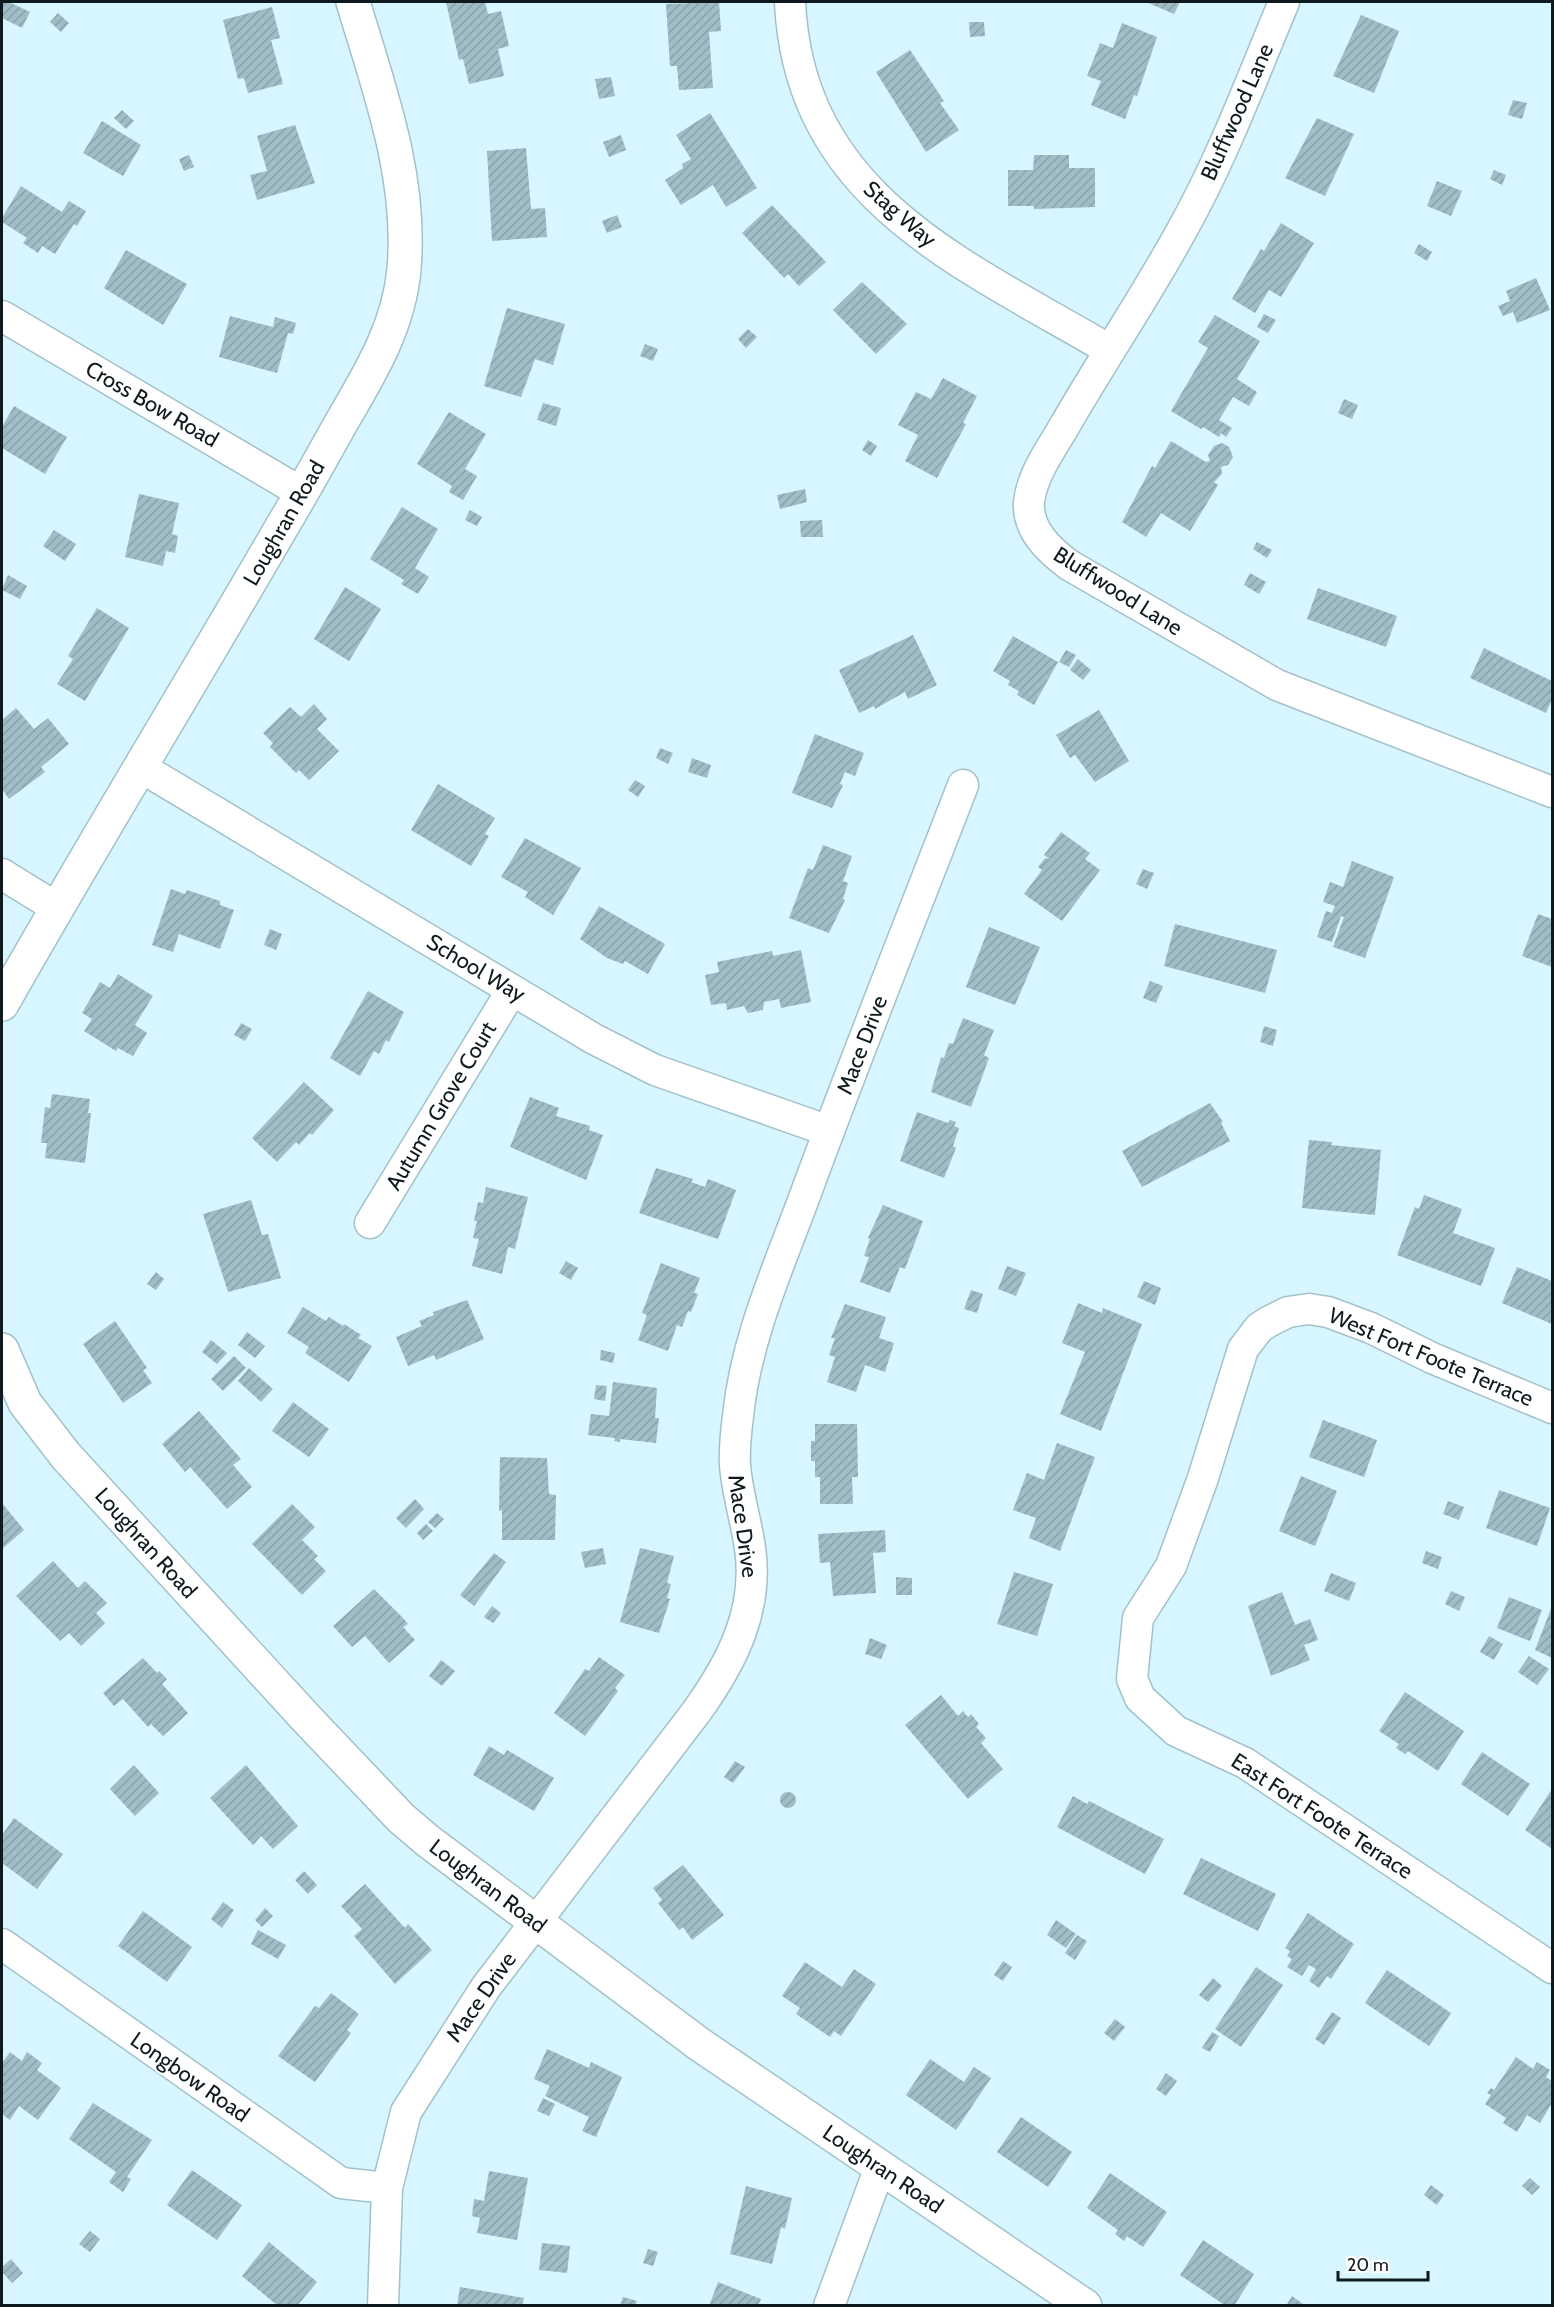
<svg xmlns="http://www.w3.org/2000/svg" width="1554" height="2307" viewBox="0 0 1554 2307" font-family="Cabin,sans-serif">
	<defs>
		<pattern id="building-hatch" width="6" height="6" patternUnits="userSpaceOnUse" patternTransform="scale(1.5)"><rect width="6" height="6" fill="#a0bdc6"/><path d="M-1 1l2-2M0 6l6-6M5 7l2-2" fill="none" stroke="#89a2aa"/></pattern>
	</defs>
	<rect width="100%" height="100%" fill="#d7f6ff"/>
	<g fill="url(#building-hatch)">
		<polygon points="2,2 9,2 30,12 22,28 2,18"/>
		<polygon points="446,2 485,2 488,14 501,11 509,46 498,49 504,76 469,84 463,59 459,60"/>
		<polygon points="719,2 721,31 709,32 713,88 679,90 677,66 670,66 666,4"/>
		<polygon points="1146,2 1180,2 1174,14"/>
		<polygon points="272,7 280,38 271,40 283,84 248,93 244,78 238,79 223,20"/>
		<polygon points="58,13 69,23 61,32 50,22"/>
		<polygon points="1361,15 1399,31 1374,93 1333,76"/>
		<polygon points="969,22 984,22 985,36 970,37"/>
		<polygon points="1122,23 1157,37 1137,96 1134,95 1125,119 1091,105 1101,81 1087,76 1100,43 1113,48"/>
		<polygon points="910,50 944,101 940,103 959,130 926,152 876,72"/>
		<polygon points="611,77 615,96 599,99 595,79"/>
		<polygon points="1513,100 1527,103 1522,119 1508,115"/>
		<polygon points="122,110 134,121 126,129 114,118"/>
		<polygon points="710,113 757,188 726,207 713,185 681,205 665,180 683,168 682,164 691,159 676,135"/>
		<polygon points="1317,118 1354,134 1325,196 1285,178"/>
		<polygon points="102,121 141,145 123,176 83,153"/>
		<polygon points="295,125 315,183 257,200 250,175 267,171 257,136"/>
		<polygon points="621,135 626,150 609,157 603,142"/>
		<polygon points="526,148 531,209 545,208 547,237 492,241 487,151"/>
		<polygon points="189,155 194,167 184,171 179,159"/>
		<polygon points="1034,155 1069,155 1069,168 1095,168 1095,207 1034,209 1034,206 1008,206 1008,170 1033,170"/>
		<polygon points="1494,170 1506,175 1502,185 1490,179"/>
		<polygon points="1437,181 1462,191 1451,216 1427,206"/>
		<polygon points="21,186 62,212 69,201 86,211 77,226 74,224 55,254 42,246 38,253 23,243 27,238 2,222 2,218"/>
		<polygon points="772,205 826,262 799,286 788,274 784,278 742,233"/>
		<polygon points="617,215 622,227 607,233 602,221"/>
		<polygon points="1281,223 1314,243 1281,297 1269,290 1255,313 1232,299 1261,249 1264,251"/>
		<polygon points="1419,244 1432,252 1427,261 1414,253"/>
		<polygon points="126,250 187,284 163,325 104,288"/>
		<polygon points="1536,278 1550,310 1517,323 1513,312 1503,316 1498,306 1510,301 1506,291"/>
		<polygon points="862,282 907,324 876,354 833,310"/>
		<polygon points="507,308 565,324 553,365 535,359 521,397 484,386"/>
		<polygon points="1264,314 1276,320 1268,333 1257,327"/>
		<polygon points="1215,315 1260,341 1237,379 1257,392 1249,406 1233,397 1219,420 1232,428 1226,437 1221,433 1219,437 1203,427 1201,429 1171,411 1208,348 1198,342"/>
		<polygon points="230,316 273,327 275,317 296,323 293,334 288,333 277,373 219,357"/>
		<polygon points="748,329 757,337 746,348 738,339"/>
		<polygon points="645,344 658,349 653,361 640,356"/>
		<polygon points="943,378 977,396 963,423 966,424 937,478 905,461 918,435 898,425 916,392 931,399"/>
		<polygon points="1344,399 1358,405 1352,419 1338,413"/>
		<polygon points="543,403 561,408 556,426 537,420"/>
		<polygon points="14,406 67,437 45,474 2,448 2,427"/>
		<polygon points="449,412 486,434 465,469 477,476 463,500 449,492 452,486 417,464"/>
		<polygon points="868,440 877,446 871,456 862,450"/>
		<polygon points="1171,441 1206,462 1210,461 1208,455 1214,446 1222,443 1229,447 1233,457 1228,465 1221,467 1222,474 1214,482 1218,485 1190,531 1161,513 1146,537 1122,522 1152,466 1155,468"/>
		<polygon points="805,489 807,502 780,509 777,495"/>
		<polygon points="139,494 179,503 172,534 178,536 175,553 166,551 163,566 125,557"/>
		<polygon points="402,507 438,529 415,568 429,577 418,594 401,584 404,580 370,559"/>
		<polygon points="470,510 482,517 477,526 465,520"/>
		<polygon points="822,520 823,537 801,537 800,521"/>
		<polygon points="54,530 76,544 65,561 43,546"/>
		<polygon points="1257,542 1272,550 1267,558 1253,549"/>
		<polygon points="1250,573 1266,582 1259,594 1244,585"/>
		<polygon points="8,575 27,586 20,599 2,590"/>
		<polygon points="345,587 381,609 349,661 314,639"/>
		<polygon points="1318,588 1397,616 1386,647 1307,619"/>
		<polygon points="97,608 129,628 85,701 57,684 73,659 68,656"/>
		<polygon points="913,635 937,685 908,699 905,692 875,709 874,706 859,713 839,670"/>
		<polygon points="1013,636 1058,662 1034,705 1017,695 1019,691 1008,685 1010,681 993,671"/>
		<polygon points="1484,648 1552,681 1552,699 1546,713 1470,678"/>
		<polygon points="1066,650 1076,655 1069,667 1059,662"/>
		<polygon points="1078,659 1091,670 1083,680 1070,670"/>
		<polygon points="314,704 327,719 317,729 339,751 309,780 299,770 296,773 270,747 273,743 263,733 290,707 301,717"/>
		<polygon points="16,708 34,729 48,718 69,744 41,767 45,772 9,799 2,789 2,720"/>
		<polygon points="1099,710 1129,761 1095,782 1075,755 1070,758 1056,735"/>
		<polygon points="815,734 864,753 855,776 845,772 840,784 843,785 832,808 792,793"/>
		<polygon points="660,748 673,753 668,764 656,758"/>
		<polygon points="692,758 711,765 707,778 688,772"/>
		<polygon points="635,780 645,786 638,797 628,790"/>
		<polygon points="438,784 495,818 485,834 489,836 471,866 411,830"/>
		<polygon points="1061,832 1090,853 1085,859 1100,870 1062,921 1024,894 1042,870 1038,867 1045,858 1050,859 1044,855"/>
		<polygon points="525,838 581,868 553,915 525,897 528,892 501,877"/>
		<polygon points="823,845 852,856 843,881 848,883 843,899 845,900 829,933 789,918 808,868 813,870"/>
		<polygon points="1352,861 1394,877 1365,958 1333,947 1344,917 1341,916 1332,942 1317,937 1326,911 1332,913 1335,906 1323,902 1330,882 1343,887"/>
		<polygon points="1143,869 1154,873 1147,889 1136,884"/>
		<polygon points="171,889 185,894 187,890 220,901 220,905 234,910 220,949 179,934 173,952 152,945"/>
		<polygon points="599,906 665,944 648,974 625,961 623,964 607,958 580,939"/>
		<polygon points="1538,914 1552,919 1552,967 1522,956"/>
		<polygon points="1175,924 1277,950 1265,993 1164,966"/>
		<polygon points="989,927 1040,947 1015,1005 966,987"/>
		<polygon points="270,929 282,934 276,950 264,945"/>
		<polygon points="801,950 811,1002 781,1008 779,999 764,1002 763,1010 748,1013 744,1006 727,1010 726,1003 711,1005 705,975 719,972 717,962 772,951 773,956"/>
		<polygon points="118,974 153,996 135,1025 147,1033 133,1056 118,1048 116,1051 84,1031 92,1019 82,1013 100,982 110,988"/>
		<polygon points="1150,981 1163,986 1156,1003 1143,998"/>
		<polygon points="368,991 404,1012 389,1042 386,1040 379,1054 374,1051 360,1076 330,1058"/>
		<polygon points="963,1018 994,1030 984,1055 989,1058 971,1107 931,1092 941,1057 944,1058 949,1043 953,1044"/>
		<polygon points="241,1023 252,1029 245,1041 234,1035"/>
		<polygon points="1264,1026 1277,1030 1273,1046 1260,1042"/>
		<polygon points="304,1082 334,1110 312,1135 310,1133 299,1145 296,1142 277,1162 252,1138"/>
		<polygon points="52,1094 90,1099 88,1113 91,1113 85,1163 45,1158 47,1143 41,1143 45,1107 50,1108"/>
		<polygon points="530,1097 559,1108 556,1116 590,1126 589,1130 603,1135 586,1180 510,1147"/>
		<polygon points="1210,1103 1223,1122 1221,1123 1230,1141 1142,1187 1122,1151"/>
		<polygon points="917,1112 948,1123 950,1120 956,1122 954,1126 959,1128 953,1146 956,1148 944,1178 900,1161"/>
		<polygon points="1309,1140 1332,1142 1331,1145 1381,1150 1375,1215 1302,1208"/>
		<polygon points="656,1168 693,1179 691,1182 705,1187 708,1179 736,1190 718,1239 639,1213"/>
		<polygon points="486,1187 528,1197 515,1249 508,1247 502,1274 472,1266 479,1239 473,1238 477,1221 474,1221 478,1202 483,1203"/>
		<polygon points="1424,1195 1462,1209 1453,1233 1495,1248 1481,1286 1397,1255 1415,1207 1419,1209"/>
		<polygon points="251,1200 262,1235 268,1234 281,1278 228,1292 203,1214"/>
		<polygon points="883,1205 923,1221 905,1269 900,1267 890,1293 860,1282 869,1257 864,1256 870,1239 868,1238"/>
		<polygon points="566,1261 578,1268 571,1280 559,1273"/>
		<polygon points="661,1263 700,1278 694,1293 698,1294 691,1312 688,1311 682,1327 677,1325 668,1351 638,1340 647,1315 642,1313"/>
		<polygon points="1007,1266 1026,1273 1016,1296 998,1289"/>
		<polygon points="1517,1267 1552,1281 1552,1324 1502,1303"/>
		<polygon points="156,1272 164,1279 156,1290 147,1284"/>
		<polygon points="1144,1281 1161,1288 1155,1305 1137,1297"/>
		<polygon points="971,1290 983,1294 977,1313 964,1309"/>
		<polygon points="467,1300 484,1339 436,1360 434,1355 408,1366 396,1337 422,1326 419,1321 434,1315 433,1312"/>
		<polygon points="1078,1303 1102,1313 1103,1308 1142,1324 1101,1431 1060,1414 1085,1352 1062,1343"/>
		<polygon points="845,1304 886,1317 879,1338 894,1343 885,1372 865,1365 856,1392 827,1382 835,1357 829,1355 835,1338 831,1338"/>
		<polygon points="303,1307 326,1321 329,1317 343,1326 344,1324 361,1335 358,1338 372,1346 349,1382 305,1353 309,1347 287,1333"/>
		<polygon points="115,1321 147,1368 143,1370 152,1383 123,1403 83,1344"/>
		<polygon points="247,1332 265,1346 255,1358 238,1345"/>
		<polygon points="211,1340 227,1353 217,1364 202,1352"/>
		<polygon points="601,1350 615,1353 613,1363 600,1360"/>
		<polygon points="234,1356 246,1368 223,1391 211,1379"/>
		<polygon points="249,1368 273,1389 261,1402 238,1381"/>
		<polygon points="613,1382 657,1388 655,1418 659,1418 656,1443 620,1439 620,1442 614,1441 615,1438 588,1435 591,1414 609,1416"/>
		<polygon points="596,1385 607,1386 605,1401 594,1399"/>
		<polygon points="293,1402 329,1429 309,1457 272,1431"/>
		<polygon points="199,1411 241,1459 233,1465 252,1487 227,1509 190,1467 185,1472 162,1444"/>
		<polygon points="1323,1420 1377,1440 1364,1477 1309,1457"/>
		<polygon points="815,1424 857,1424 858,1477 852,1477 853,1504 820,1504 820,1477 815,1477 815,1461 811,1461 811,1441 815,1441"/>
		<polygon points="1057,1443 1095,1457 1060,1551 1029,1538 1036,1518 1013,1510 1027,1473 1044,1480"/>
		<polygon points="500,1457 547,1458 549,1494 556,1495 555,1540 502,1540 502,1510 499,1511"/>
		<polygon points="1301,1476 1337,1491 1315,1546 1279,1531"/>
		<polygon points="1499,1490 1550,1508 1537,1546 1486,1528"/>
		<polygon points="415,1499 424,1509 406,1528 396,1518"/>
		<polygon points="1448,1501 1464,1507 1459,1520 1443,1514"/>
		<polygon points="2,1503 24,1530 2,1549"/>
		<polygon points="292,1504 315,1527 302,1540 318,1556 314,1559 326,1571 302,1595 252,1544"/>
		<polygon points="437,1513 444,1519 435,1528 428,1522"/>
		<polygon points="426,1524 433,1531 423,1540 417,1533"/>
		<polygon points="885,1530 886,1552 873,1553 876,1593 833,1596 830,1562 820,1563 818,1534"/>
		<polygon points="603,1548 606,1564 585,1568 581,1552"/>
		<polygon points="640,1548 674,1556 667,1583 671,1584 667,1598 670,1599 659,1633 620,1622"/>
		<polygon points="1426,1551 1442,1557 1438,1569 1422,1563"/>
		<polygon points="494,1553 506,1562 474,1606 460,1595"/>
		<polygon points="53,1561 78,1588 85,1581 107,1603 96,1613 105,1623 81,1646 69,1633 60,1641 16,1596"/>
		<polygon points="1014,1572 1053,1584 1037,1636 997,1624"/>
		<polygon points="1331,1573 1356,1583 1349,1601 1324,1591"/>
		<polygon points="896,1577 912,1578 912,1595 896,1595"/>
		<polygon points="374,1589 403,1618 408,1624 403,1627 415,1640 389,1663 365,1636 352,1647 333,1626"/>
		<polygon points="1451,1591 1465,1597 1459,1611 1445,1604"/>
		<polygon points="1282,1592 1295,1625 1310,1619 1318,1640 1304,1645 1310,1660 1271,1676 1248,1606"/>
		<polygon points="1509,1597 1542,1610 1530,1641 1497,1628"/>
		<polygon points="492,1606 501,1613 493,1623 484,1617"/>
		<polygon points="1552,1606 1552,1658 1535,1650"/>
		<polygon points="1489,1636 1503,1644 1494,1660 1480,1652"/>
		<polygon points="870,1638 887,1645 881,1659 865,1654"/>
		<polygon points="1529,1656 1549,1669 1537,1685 1518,1672"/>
		<polygon points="599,1657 625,1675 615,1688 618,1691 585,1736 554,1713 585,1669 589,1671"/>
		<polygon points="143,1658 157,1673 159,1671 167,1679 162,1684 188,1713 163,1736 151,1724 148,1727 123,1699 114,1706 103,1693"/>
		<polygon points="441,1660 455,1671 442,1686 429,1676"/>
		<polygon points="1405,1692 1464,1731 1438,1771 1408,1751 1405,1754 1396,1748 1399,1744 1379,1731"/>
		<polygon points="941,1695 958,1716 963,1711 968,1717 971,1714 979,1724 976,1727 986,1738 981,1743 1003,1769 968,1799 905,1725"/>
		<polygon points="489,1746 504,1755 507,1750 554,1778 534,1811 473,1775"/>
		<polygon points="1482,1752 1530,1784 1508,1816 1461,1784"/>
		<polygon points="735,1761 745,1767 733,1783 724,1777"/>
		<polygon points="134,1765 159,1793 135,1816 110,1789"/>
		<polygon points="246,1765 298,1826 273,1849 261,1836 253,1845 210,1798"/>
		<polygon points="1552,1789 1552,1849 1525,1830"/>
		<circle cx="788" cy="1800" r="8"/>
		<polygon points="1073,1796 1087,1804 1089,1801 1164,1839 1145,1874 1057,1827"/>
		<polygon points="14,1818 63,1854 37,1889 2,1863 2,1835"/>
		<polygon points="1201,1858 1276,1894 1258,1931 1183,1894"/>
		<polygon points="683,1865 724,1915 692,1940 683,1927 679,1930 658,1903 662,1900 653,1888"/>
		<polygon points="304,1871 317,1885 308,1894 295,1880"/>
		<polygon points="365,1884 405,1928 408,1924 432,1950 395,1984 354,1936 362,1929 341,1906"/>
		<polygon points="223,1902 234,1910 222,1928 211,1919"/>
		<polygon points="265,1908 273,1916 262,1927 255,1920"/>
		<polygon points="143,1911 192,1947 167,1982 118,1946"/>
		<polygon points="1308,1913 1354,1944 1331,1979 1327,1976 1319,1988 1309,1981 1316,1969 1309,1965 1302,1976 1287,1967 1292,1959 1287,1956 1290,1951 1285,1948"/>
		<polygon points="1056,1920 1076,1934 1066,1948 1047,1935"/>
		<polygon points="258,1930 286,1945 278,1959 251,1944"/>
		<polygon points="1077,1935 1087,1941 1075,1960 1065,1953"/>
		<polygon points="1003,1961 1012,1967 1003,1981 994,1975"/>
		<polygon points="805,1962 842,1987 854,1969 876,1984 841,2036 834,2031 830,2037 796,2014 800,2008 782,1996"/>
		<polygon points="1256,1967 1283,1985 1241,2047 1215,2029"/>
		<polygon points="1387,1970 1451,2013 1429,2046 1365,2003"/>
		<polygon points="1213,1978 1222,1986 1208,2002 1199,1995"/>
		<polygon points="331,1993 359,2014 347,2030 351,2033 315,2082 278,2056 315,2006 319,2008"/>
		<polygon points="1332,2012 1341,2018 1324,2045 1315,2039"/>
		<polygon points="1115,2019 1125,2027 1114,2041 1104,2033"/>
		<polygon points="1212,2032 1219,2036 1210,2052 1202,2048"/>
		<polygon points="547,2049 589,2068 591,2062 622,2077 596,2137 582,2131 589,2117 545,2096 550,2086 534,2079"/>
		<polygon points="10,2052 22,2061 27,2052 42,2063 37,2070 61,2088 38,2120 19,2106 10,2120 2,2114 2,2063"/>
		<polygon points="1516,2057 1533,2069 1537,2062 1550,2070 1546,2077 1552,2081 1552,2103 1540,2123 1527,2115 1517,2132 1503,2123 1506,2118 1485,2104 1491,2095 1487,2093 1491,2088 1494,2090"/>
		<polygon points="930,2059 964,2082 974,2067 991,2078 956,2130 906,2095"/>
		<polygon points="1166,2073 1177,2081 1166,2096 1156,2089"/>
		<polygon points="543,2098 555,2104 549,2116 537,2111"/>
		<polygon points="93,2103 152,2140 127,2177 131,2179 123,2192 109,2182 116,2172 69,2139"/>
		<polygon points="1021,2117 1072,2152 1048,2187 997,2152"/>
		<polygon points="192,2170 242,2205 217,2240 167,2205"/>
		<polygon points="489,2171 528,2178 517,2240 477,2233 480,2218 472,2216 474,2199 484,2201"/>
		<polygon points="1110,2173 1167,2212 1143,2247 1127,2236 1124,2241 1115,2234 1118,2230 1087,2208"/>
		<polygon points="1530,2178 1540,2187 1532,2195 1522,2186"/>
		<polygon points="1431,2185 1444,2195 1437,2205 1424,2195"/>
		<polygon points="746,2186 792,2198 785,2229 781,2227 772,2264 730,2254"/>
		<polygon points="90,2231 100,2239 90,2252 79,2244"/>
		<polygon points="1203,2240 1254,2274 1234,2306 1226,2306 1180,2275"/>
		<polygon points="269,2242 317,2282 297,2306 278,2306 242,2276"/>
		<polygon points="542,2243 570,2246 567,2273 539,2270"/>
		<polygon points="648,2249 658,2252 653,2266 643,2263"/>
		<polygon points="11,2259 23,2273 12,2283 2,2272 2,2267"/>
		<polygon points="718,2282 761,2299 758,2306 709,2306"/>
		<polygon points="460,2287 524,2298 522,2306 457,2306"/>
		<polygon points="1292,2296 1306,2306 1286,2306"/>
		<polygon points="623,2297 637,2301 635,2306 620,2306"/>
	</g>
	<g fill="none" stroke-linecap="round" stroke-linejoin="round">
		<defs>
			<g id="minor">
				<path d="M790,2c9,195 172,261 318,347"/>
				<path d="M1284,2c-32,76 -61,155 -102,228 -36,66 -79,129 -117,195 -13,23 -33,49 -36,77 -2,28 20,48 40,63l208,120 275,107"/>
				<polyline points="2,316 302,493"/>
				<polyline points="142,768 594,1039 655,1070 829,1131"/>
				<polyline points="2,874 57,908"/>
				<polyline points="370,1223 512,990"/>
				<polyline points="1552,1408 1432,1358 1371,1328 1328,1312 1309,1309 1288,1312 1268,1322 1259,1328 1243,1349 1203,1478 1171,1566 1138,1618 1132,1679 1140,1698 1176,1731 1245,1763 1552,1968"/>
				<polyline points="2,1944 341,2183 387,2188"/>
				<path d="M383,2306l4,-118 19,-76 80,-125 211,-276c35,-49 62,-101 53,-163 -4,-28 -13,-56 -15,-83 -1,-16 1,-33 3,-49 8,-79 42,-152 69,-226 50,-136 104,-270 156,-405"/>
				<polyline points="829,2306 880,2167"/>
			</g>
			<g id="tertiary">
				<path d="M2,1004c90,-159 186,-315 278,-474 21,-35 41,-71 61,-107 28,-48 58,-96 63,-154 8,-93 -25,-180 -51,-267"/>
				<polyline points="2,1350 25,1403 66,1456 305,1717 401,1818 428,1841 699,2044 1085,2306"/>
			</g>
		</defs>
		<use href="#minor" stroke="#a3c1c9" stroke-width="33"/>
		<use href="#tertiary" stroke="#a3c1c9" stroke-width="36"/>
		<use href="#minor" stroke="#fff" stroke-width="30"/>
		<use href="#tertiary" stroke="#fff" stroke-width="33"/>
	</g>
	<g text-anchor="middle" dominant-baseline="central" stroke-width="4.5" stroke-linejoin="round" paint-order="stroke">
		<g font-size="22" fill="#0e1a1d" stroke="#fff">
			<text transform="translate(1237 112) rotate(-66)">Bluffwood Lane</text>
			<text transform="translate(900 214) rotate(41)">Stag Way</text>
			<text transform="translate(152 404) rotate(30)">Cross Bow Road</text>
			<text transform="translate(284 523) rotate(-60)">Loughran Road</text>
			<text transform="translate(1118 591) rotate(32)">Bluffwood Lane</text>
			<text transform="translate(476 968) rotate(31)">School Way</text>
			<text transform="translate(862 1045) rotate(-69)">Mace Drive</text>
			<text transform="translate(441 1106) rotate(-59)">Autumn Grove Court</text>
			<text transform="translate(1431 1357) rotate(23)">West Fort Foote Terrace</text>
			<text transform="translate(743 1526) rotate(82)">Mace Drive</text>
			<text transform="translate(146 1543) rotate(48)">Loughran Road</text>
			<text transform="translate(1322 1816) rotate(33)">East Fort Foote Terrace</text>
			<text transform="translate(488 1886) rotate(37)">Loughran Road</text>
			<text transform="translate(481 1997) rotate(-55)">Mace Drive</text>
			<text transform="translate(190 2077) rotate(35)">Longbow Road</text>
			<text transform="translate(883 2169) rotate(34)">Loughran Road</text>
		</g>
	</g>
	<rect width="1554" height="2307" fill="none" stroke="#0e1a1d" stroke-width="6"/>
	<path d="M1338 2271v9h90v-9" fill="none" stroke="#0e1a1d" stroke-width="3"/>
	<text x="1347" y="2271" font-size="18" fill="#0e1a1d" stroke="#ffffff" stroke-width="4.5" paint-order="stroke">20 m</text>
</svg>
